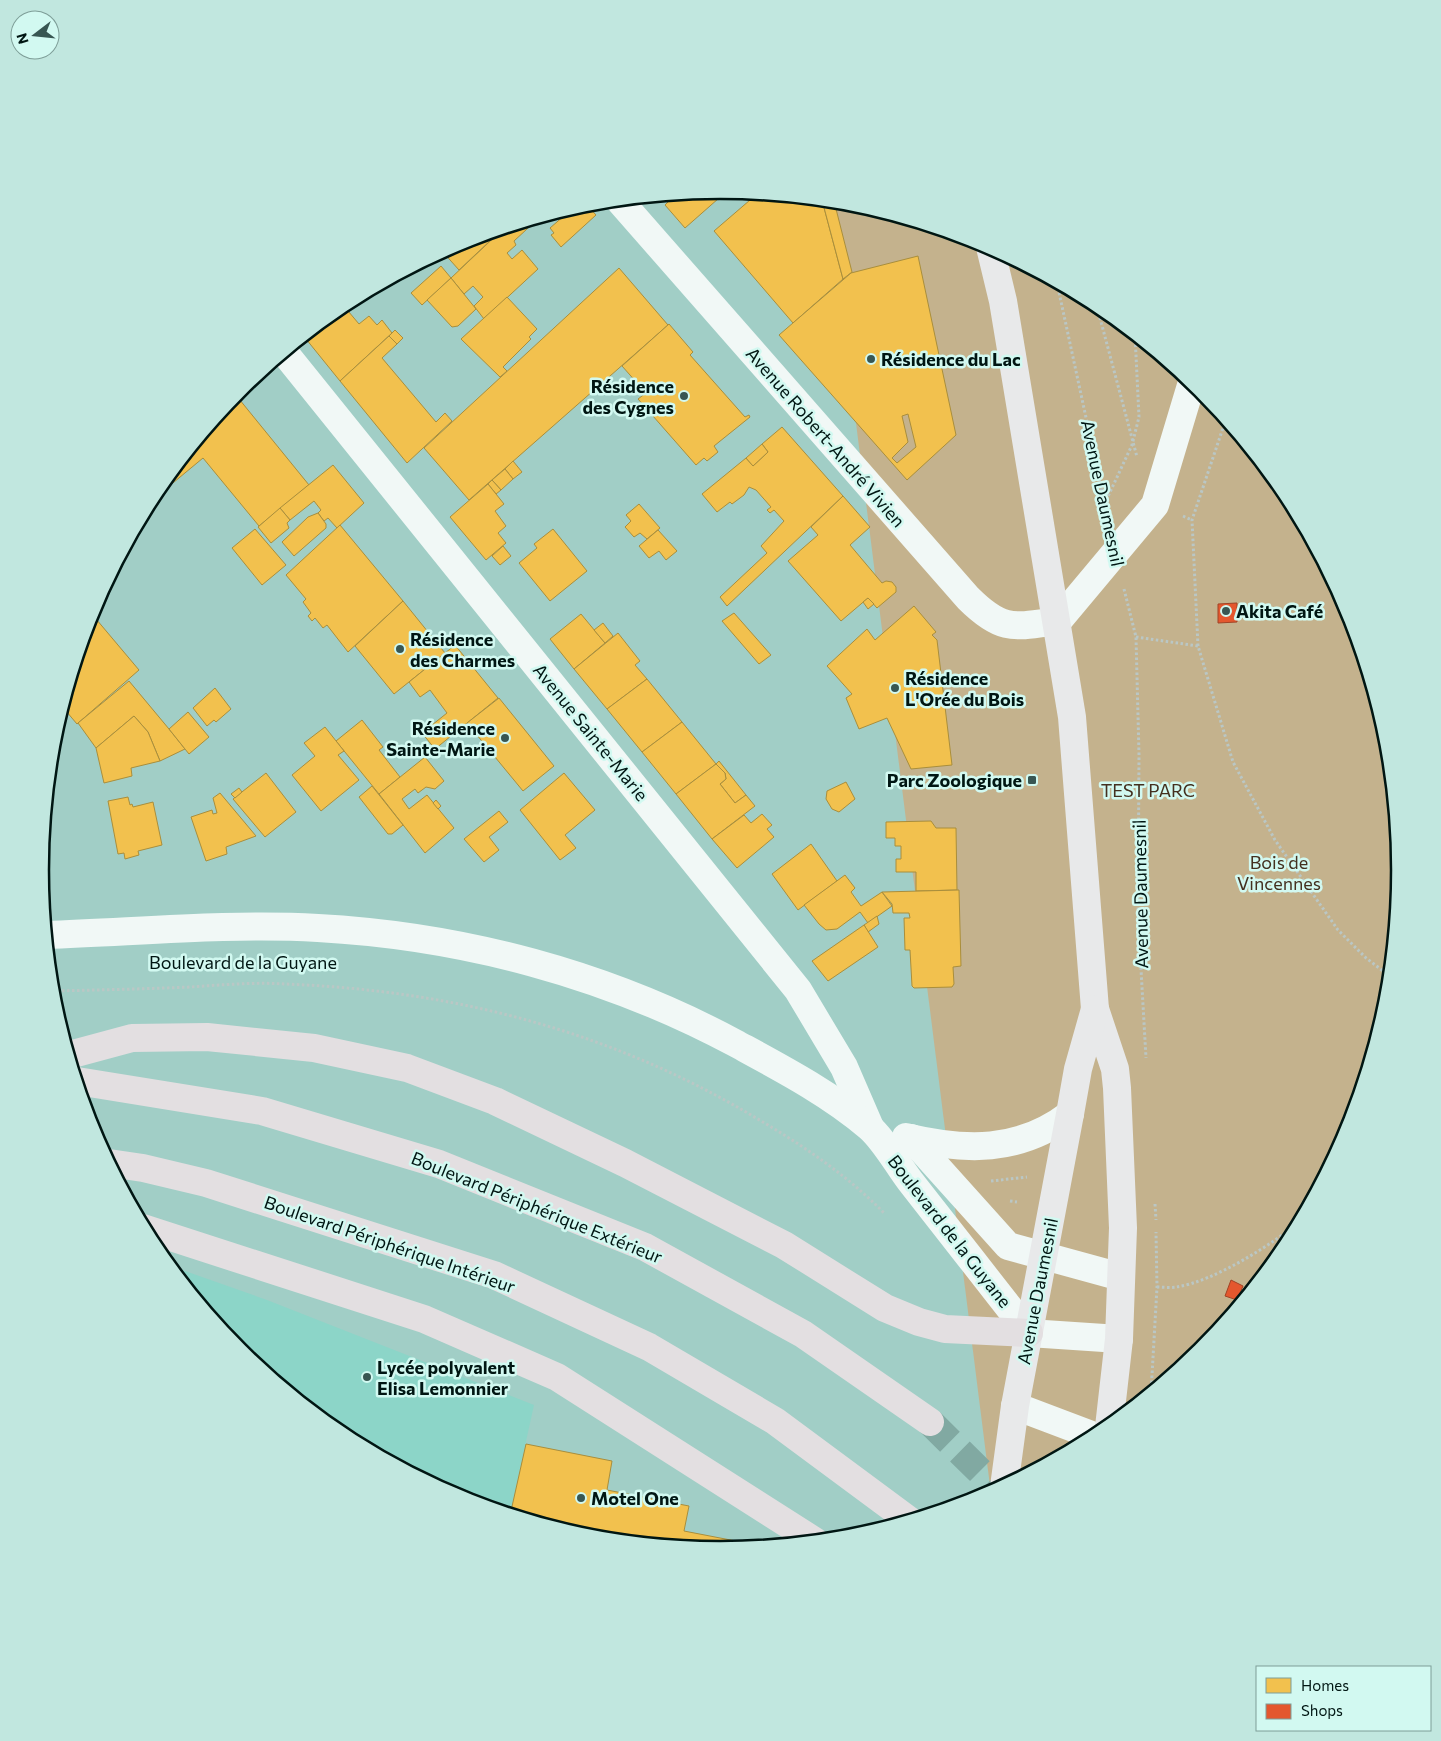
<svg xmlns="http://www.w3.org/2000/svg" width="1441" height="1741" viewBox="0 0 1441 1741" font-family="Commissioner,sans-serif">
	<rect width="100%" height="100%" fill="#a1cec6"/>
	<polygon fill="#8cd5c8" points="168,1265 267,1300 534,1405 510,1514 460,1499 342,1436 239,1351"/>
	<polygon fill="#c4b28d" points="828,201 854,203 981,242 1099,305 1202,390 1286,493 1349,610 1388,738 1401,871 1388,1004 1349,1131 1286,1249 1201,1352 1098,1436 991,1494"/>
	<g fill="#f2c14e" stroke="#a98e3c" fill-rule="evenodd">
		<polygon points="721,190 727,191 685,228 665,205 676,194"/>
		<polygon points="757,194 822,200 843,279 793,323 714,231"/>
		<polygon points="822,200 834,201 852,272 843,279"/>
		<polygon points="586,204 596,215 561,247 551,235 554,233 550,228 573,208"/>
		<polygon points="540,217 514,241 516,245 507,253 512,259 522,250 538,269 484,319 474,306 483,297 473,286 464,294 451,278 503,229"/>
		<polygon points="489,233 493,238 459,270 442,251 460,242"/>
		<path d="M918,256l38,179 -49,45 -128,-145 72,-62zM908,414l8,33 -19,16 -5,-5 16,-16 -6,-26z"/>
		<polygon points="441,266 451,278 422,305 411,293"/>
		<polygon points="619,268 668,325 469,500 424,448"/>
		<polygon points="451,278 476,309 458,326 452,327 427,300"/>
		<polygon points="507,297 537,329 529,337 531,339 503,367 507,371 500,377 461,339"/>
		<polygon points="345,304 343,305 320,326 319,324"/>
		<polygon points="343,305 359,324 369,316 377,325 382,320 392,333 340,381 306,339"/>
		<polygon points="669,324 693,352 690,355 745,417 749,415 750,417 714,446 718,452 707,461 704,458 696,465 638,399 646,393 622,366"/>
		<polygon points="395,330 403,338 397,344 389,336"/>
		<polygon points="389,336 397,344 382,358 436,422 445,413 452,421 407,463 340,381"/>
		<polygon points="235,394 309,485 259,526 203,458 150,502 155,492"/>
		<polygon points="782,427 843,496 727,606 720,597 767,553 761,546 784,521 774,510 770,513 767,510 771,507 756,490 749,487 744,495 732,504 730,502 717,512 702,494 746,458 753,466 768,452 762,444"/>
		<polygon points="762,444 768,452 753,466 746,458"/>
		<polygon points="513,461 522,472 513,479 505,469"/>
		<polygon points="333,465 364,503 337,528 328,518 324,521 318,513 321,510 314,501 290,520 280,508"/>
		<polygon points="505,469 513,479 501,490 492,480"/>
		<polygon points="492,480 501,490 496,494 488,484"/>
		<polygon points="488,484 504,504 495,511 506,526 498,533 506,543 486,560 450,517"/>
		<polygon points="843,496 870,527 850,545 882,583 886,581 892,582 896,587 896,592 877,608 868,598 841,621 788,561 818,535 811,527"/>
		<polygon points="639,504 660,528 647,539 640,533 634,537 625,527 631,521 626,515"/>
		<polygon points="280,508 290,520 287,523 289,528 271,543 258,527"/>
		<polygon points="318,513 326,524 326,528 294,556 282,542 308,517"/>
		<polygon points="140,519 144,525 132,534"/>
		<polygon points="340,525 403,601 348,652 327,625 323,628 315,618 312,621 308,616 311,613 303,602 306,599 286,575"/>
		<polygon points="255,529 286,565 262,585 232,548"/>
		<polygon points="553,529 587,571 550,601 519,563 537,548 534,544"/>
		<polygon points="658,530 677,551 666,560 659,551 649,558 639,546"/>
		<polygon points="503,546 511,556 500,565 492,556"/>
		<polygon points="868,598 874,604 868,609 863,602"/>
		<polygon points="403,601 445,653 394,694 355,646"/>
		<polygon points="914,606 936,632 932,635 937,640 952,765 911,769 887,718 859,729 846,698 852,694 827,666 867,629 875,640"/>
		<polygon points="91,613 139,670 77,724 66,711 60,716"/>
		<polygon points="734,613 771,655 759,664 722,621"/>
		<polygon points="581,614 605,643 574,669 550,639"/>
		<polygon points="603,623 613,636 605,643 594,630"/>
		<polygon points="618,633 640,661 635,665 647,679 607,709 574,669"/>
		<polygon points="455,645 498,698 435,749 422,733 447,713 430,690 420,697 409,682"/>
		<polygon points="647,679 682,722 642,752 607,709"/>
		<polygon points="129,681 169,729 185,749 160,761 148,732 134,716 96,748 78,723"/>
		<polygon points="215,688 231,709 216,722 214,720 207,726 193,708"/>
		<polygon points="499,698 554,766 523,791 467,723"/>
		<polygon points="188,712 209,737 189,754 169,729"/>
		<polygon points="134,716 148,732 160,761 131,768 132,776 104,783 96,748"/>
		<polygon points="362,720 383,747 379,750 400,777 379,794 336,741"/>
		<polygon points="682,722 716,764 676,794 642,752"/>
		<polygon points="325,727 344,751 338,755 359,780 321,811 292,775 315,756 304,743"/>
		<polygon points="425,757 444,781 435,789 426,787 418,793 415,789 402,799 409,809 427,795 454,828 425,853 379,794"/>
		<polygon points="719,761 746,795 735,803 720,784 726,779 725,773 716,764"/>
		<polygon points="716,764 725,773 726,779 720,784 735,803 746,795 755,806 712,839 676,794"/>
		<polygon points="266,773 296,812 265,837 233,799"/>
		<polygon points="564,773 595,810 565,835 576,848 560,860 520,810"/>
		<polygon points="846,782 855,799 839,812 832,809 826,799 827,791"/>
		<polygon points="372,786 403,825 392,834 388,834 359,797"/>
		<polygon points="239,788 242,792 235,798 231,794"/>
		<polygon points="220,793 256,836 226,847 227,854 206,861 191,817 212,810 213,814 217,813 213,798"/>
		<polygon points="128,797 130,805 132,804 133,807 153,802 162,845 138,851 139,855 125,859 124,853 118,854 108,801"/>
		<polygon points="436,800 441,806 438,809 433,803"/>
		<polygon points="499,811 508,822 489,837 499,850 484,862 464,839"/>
		<polygon points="762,814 772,825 767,829 774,837 737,868 712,839 744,815 751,823"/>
		<polygon points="931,821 936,828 956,828 957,890 916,891 916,872 896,872 896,859 901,859 901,846 895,846 895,838 886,838 886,822"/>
		<polygon points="811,844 837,881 798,910 772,874"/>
		<polygon points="845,875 855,888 851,892 861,906 882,892 892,906 868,923 860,912 837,929 826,930 819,924 804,905"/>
		<polygon points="959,890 961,966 953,967 954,984 952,987 914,988 912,986 910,950 905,950 904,918 910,918 909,913 893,913 892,904 882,892"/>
		<polygon points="877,916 879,924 868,932 864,925"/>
		<polygon points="864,925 878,947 828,981 812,961"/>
		<polygon points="526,1444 612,1461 607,1490 689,1506 684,1531 746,1543 745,1549 720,1551 587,1538 564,1531 566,1523 511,1511"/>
	</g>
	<g fill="#e4572e" stroke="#a04426">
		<polygon points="1237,603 1237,622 1218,623 1218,604"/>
		<polygon points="1231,1280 1243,1286 1237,1300 1225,1296"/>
	</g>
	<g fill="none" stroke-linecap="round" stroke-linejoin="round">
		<polyline stroke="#81a9a2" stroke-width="28" stroke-dasharray="28 14" stroke-linecap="butt" points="930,1422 999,1490"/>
		<g stroke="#bac7c5" stroke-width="3" stroke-dasharray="2.5 2.5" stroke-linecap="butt">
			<polyline points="1057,283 1107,515"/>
			<polyline points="1096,303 1137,457"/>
			<polyline points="1104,505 1132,445 1139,417 1135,335"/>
			<polyline points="1183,516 1192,520"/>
			<polyline points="1124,589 1136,637 1139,755 1138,916 1146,1058"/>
			<polyline points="1136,637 1198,646 1233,762 1275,840 1338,930 1366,958 1391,977"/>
			<polyline points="1198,646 1192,520 1226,419"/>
			<path d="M52,991c46,-1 92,-2 138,-4 31,-2 63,-5 94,-3 167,6 323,46 467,131 48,28 94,58 133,98"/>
			<polyline points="991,1181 1027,1177"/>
			<polyline points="1010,1201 1017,1202"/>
			<polyline points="1155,1204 1156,1220"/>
			<path d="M1157,1287c6,0 13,1 19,0 37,-5 100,-44 127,-69"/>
			<polyline points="1151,1393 1157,1287 1156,1232"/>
		</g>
		<g stroke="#f1f8f6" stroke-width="28">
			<path d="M619,200l349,398c34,34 46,29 90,23l97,-116 37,-123"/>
			<polyline points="284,352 798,990 844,1067 870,1127"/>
			<path d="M46,935c90,-3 182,-12 272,-7 145,8 288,46 417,115 46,25 94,50 134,84 16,14 28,37 41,54 40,51 79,101 119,152l90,6"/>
			<path d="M906,1137c59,14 113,16 164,-23"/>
			<polyline points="911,1138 1008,1246 1121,1277"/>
			<polyline points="1015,1406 1097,1437"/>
		</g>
		<g stroke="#e8e9ea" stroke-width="28">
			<polyline points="990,247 1003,301 1072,717 1095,1009 1115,1069 1117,1088 1123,1228 1119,1339 1109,1427"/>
			<polyline points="1004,1487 1015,1406 1070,1114 1078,1069 1095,1009"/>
		</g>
		<g stroke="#e3dfe1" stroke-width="28">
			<polyline points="69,1055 132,1038 207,1037 314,1048 407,1068 495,1101 625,1163 784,1245 885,1308 919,1322 945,1329 1029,1333"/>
			<polyline points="77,1081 262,1111 439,1164 645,1247 803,1334 930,1422"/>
			<polyline points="109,1163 143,1168 206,1183 494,1275 649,1347 775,1421 910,1521"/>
			<polyline points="143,1228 424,1319 557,1377 816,1542"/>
		</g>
	</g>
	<g fill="#385652" stroke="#d2f9f1" stroke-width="2">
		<circle cx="871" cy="359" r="5"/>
		<circle cx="684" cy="396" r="5"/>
		<circle cx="1226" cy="611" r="5"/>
		<circle cx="400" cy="649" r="5"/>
		<circle cx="895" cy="688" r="5"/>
		<circle cx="505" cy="738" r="5"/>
		<rect x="1027" y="775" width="10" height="10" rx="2.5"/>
		<circle cx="367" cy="1377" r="5"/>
		<circle cx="581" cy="1498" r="5"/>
	</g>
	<g text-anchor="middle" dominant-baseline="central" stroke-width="5" stroke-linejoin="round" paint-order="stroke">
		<g font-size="18" font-weight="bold" fill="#001613" stroke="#d2f9f1" text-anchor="start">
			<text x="881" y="359">Résidence du Lac</text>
			<text x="674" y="386" text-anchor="end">Résidence<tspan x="674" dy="21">des Cygnes</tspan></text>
			<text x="1236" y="611">Akita Café</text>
			<text x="410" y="639">Résidence<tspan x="410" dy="21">des Charmes</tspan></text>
			<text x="905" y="678">Résidence<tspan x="905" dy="21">L'Orée du Bois</tspan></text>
			<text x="495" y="728" text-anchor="end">Résidence<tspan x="495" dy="21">Sainte-Marie</tspan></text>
			<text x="1022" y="780" text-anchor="end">Parc Zoologique</text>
			<text x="377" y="1367">Lycée polyvalent<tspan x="377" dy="21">Elisa Lemonnier</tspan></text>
			<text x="591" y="1498">Motel One</text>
		</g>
		<g font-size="18" fill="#001613" stroke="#d2f9f1">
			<text transform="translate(826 437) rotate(49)">Avenue Robert-André Vivien</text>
			<text transform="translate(1103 493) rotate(78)">Avenue Daumesnil</text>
			<text transform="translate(591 732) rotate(51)">Avenue Sainte-Marie</text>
			<text transform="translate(1140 894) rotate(-91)">Avenue Daumesnil</text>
			<text x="243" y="962">Boulevard de la Guyane</text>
			<text transform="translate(537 1207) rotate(22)">Boulevard Périphérique Extérieur</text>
			<text transform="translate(950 1231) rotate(52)">Boulevard de la Guyane</text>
			<text transform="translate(390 1244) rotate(19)">Boulevard Périphérique Intérieur</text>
			<text transform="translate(1037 1291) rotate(-79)">Avenue Daumesnil</text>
		</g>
		<g font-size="18" fill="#44301f" stroke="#d2f9f1">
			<text x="1148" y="790">TEST PARC</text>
			<text x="1279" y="862">Bois de<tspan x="1279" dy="21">Vincennes</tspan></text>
		</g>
	</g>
	<path d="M0 0H1441V1741H0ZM49 870a671 671 0 1 1 1342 0a671 671 0 1 1-1342 0Z" fill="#c1e7df" fill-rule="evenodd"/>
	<path fill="none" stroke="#001613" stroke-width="2.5" d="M49 870a671 671 0 1 1 1342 0a671 671 0 1 1-1342 0Z"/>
	<rect x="1256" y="1666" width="175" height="65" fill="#d2f9f1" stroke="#7e9e98"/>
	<rect x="1266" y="1678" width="25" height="15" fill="#f2c14e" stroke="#7e9e98"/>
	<text x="1301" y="1691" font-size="15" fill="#001613">Homes</text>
	<rect x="1266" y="1704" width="25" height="15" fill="#e4572e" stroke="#7e9e98"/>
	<text x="1301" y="1716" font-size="15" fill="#001613">Shops</text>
	<g transform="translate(35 35) rotate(254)"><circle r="24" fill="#d2f9f1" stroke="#7e9e98"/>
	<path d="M0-4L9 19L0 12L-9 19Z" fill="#385652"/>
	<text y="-8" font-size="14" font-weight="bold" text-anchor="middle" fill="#001613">N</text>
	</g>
</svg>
